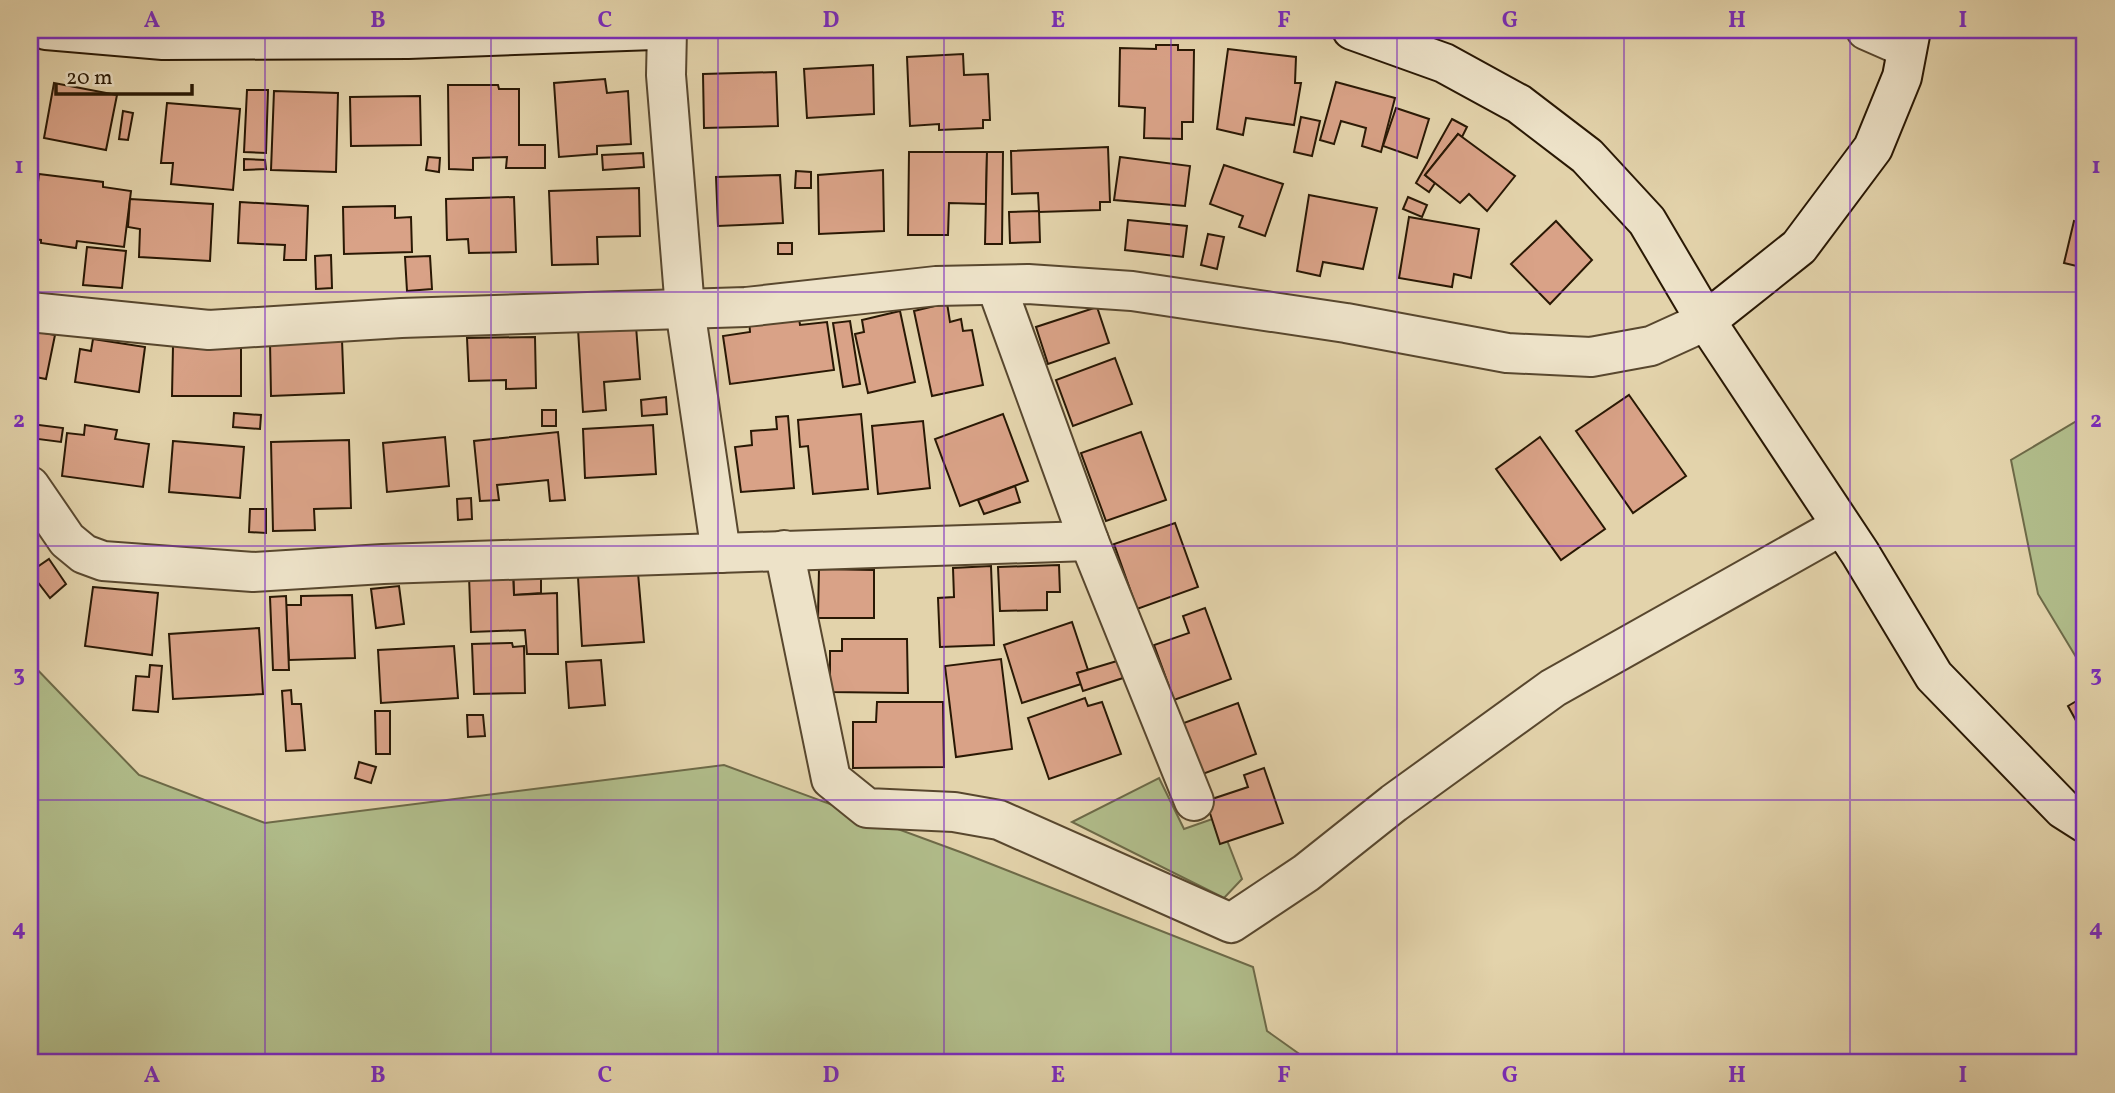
<svg xmlns="http://www.w3.org/2000/svg" width="2115" height="1093" viewBox="0 0 2115 1093" font-family="Vollkorn,serif">
	<rect width="100%" height="100%" fill="#e3d3ab"/>
	<filter id="stains"><feTurbulence type="fractalNoise" baseFrequency=".00286" numOctaves="4"/><feColorMatrix values="0 0 0 0 .2 0 0 0 0 .09 0 0 0 0 .02 0 0 0 .5 -.17"/></filter>
	<radialGradient id="worn" r=".72"><stop offset=".6" stop-color="#630" stop-opacity="0"/><stop offset="1" stop-color="#630" stop-opacity=".3"/></radialGradient>
	<g fill="#b1bd8b" stroke="#6d6a48" stroke-width="2">
		<polygon points="2085,416 2085,672 2038,594 2011,460"/>
		<polygon points="30,662 139,775 265,823 724,765 963,853 1253,967 1267,1031 1312,1063 30,1063"/>
		<polygon points="1159,778 1184,829 1218,817 1242,879 1224,898 1072,822"/>
	</g>
	<g fill="#d9a287" stroke="#291804" stroke-width="2">
		<polygon points="1156,45 1178,45 1178,50 1194,50 1193,122 1182,122 1182,139 1144,138 1145,108 1119,106 1120,48 1156,49"/>
		<polygon points="1228,49 1296,57 1295,83 1301,83 1294,125 1246,118 1243,135 1217,129"/>
		<polygon points="963,54 964,75 988,74 990,120 983,120 983,128 939,130 939,124 910,126 907,57"/>
		<polygon points="873,65 874,114 807,118 804,69"/>
		<polygon points="776,72 778,126 704,128 703,74"/>
		<polygon points="605,79 607,93 628,91 631,144 597,146 597,154 559,157 554,83"/>
		<polygon points="1336,82 1395,98 1381,152 1362,146 1366,128 1341,121 1334,144 1320,140"/>
		<polygon points="54,83 117,95 106,150 44,138"/>
		<polygon points="448,85 498,85 499,89 519,89 519,145 545,145 545,168 506,168 507,157 473,158 473,170 449,169"/>
		<polygon points="247,90 268,90 266,153 244,152"/>
		<polygon points="274,91 338,93 336,172 271,170"/>
		<polygon points="420,96 421,145 351,146 350,97"/>
		<polygon points="167,103 240,109 233,190 171,184 173,163 161,163"/>
		<polygon points="1396,108 1429,119 1417,158 1383,146"/>
		<polygon points="123,111 133,113 128,140 119,139"/>
		<polygon points="1301,117 1320,121 1312,156 1294,152"/>
		<polygon points="1452,119 1467,127 1462,137 1458,134 1425,175 1435,183 1429,192 1416,183"/>
		<polygon points="1458,134 1515,176 1487,211 1469,194 1460,203 1425,175"/>
		<polygon points="1108,147 1110,202 1100,202 1100,210 1039,212 1038,193 1012,194 1011,151"/>
		<polygon points="909,152 987,152 986,204 949,203 948,235 908,235"/>
		<polygon points="987,152 1003,152 1002,244 985,244"/>
		<polygon points="643,153 644,167 603,170 602,155"/>
		<polygon points="428,157 440,158 439,172 426,170"/>
		<polygon points="1120,157 1190,166 1185,206 1114,200"/>
		<polygon points="244,159 265,160 266,169 244,170"/>
		<polygon points="1224,165 1283,184 1265,236 1239,227 1243,216 1210,204"/>
		<polygon points="883,170 884,231 819,234 818,175"/>
		<polygon points="796,171 811,172 811,188 795,188"/>
		<polygon points="39,174 103,182 103,187 131,191 124,247 77,241 76,248 41,243 41,240 31,239"/>
		<polygon points="780,175 783,223 718,226 716,177"/>
		<polygon points="639,188 640,236 597,237 598,264 552,265 549,191"/>
		<polygon points="1309,195 1377,208 1363,269 1323,262 1320,276 1297,271"/>
		<polygon points="514,197 516,252 469,253 468,239 447,240 446,199"/>
		<polygon points="1408,197 1427,205 1422,217 1403,209"/>
		<polygon points="130,199 213,204 210,261 139,257 140,229 128,227"/>
		<polygon points="240,202 308,206 306,260 284,260 285,245 238,243"/>
		<polygon points="395,206 395,218 411,217 412,252 344,254 343,207"/>
		<polygon points="1039,211 1040,242 1010,243 1009,212"/>
		<polygon points="1409,217 1479,229 1471,278 1454,274 1452,287 1399,278"/>
		<polygon points="1128,220 1187,226 1183,257 1125,250"/>
		<polygon points="1556,221 1592,260 1550,304 1511,264"/>
		<polygon points="2074,221 2085,223 2085,268 2064,263"/>
		<polygon points="1208,234 1224,237 1217,269 1201,265"/>
		<rect x="778" y="243" width="14" height="11"/>
		<polygon points="87,247 126,251 122,288 83,285"/>
		<polygon points="331,255 332,288 316,289 315,256"/>
		<polygon points="430,256 432,289 407,291 405,257"/>
		<polygon points="947,303 950,322 961,319 963,331 972,330 983,385 932,396 914,311"/>
		<polygon points="1097,307 1109,343 1048,364 1036,327"/>
		<polygon points="900,311 915,382 868,393 855,334 864,332 862,320"/>
		<polygon points="798,312 800,325 827,322 834,370 730,384 723,336 750,332 749,318"/>
		<polygon points="850,321 860,384 843,387 833,323"/>
		<polygon points="636,326 640,379 604,382 606,410 583,412 578,329"/>
		<polygon points="30,330 55,335 46,379 30,376"/>
		<polygon points="535,337 536,388 506,389 506,380 469,381 467,338"/>
		<polygon points="93,339 145,347 139,392 75,382 80,349 91,351"/>
		<polygon points="342,340 344,393 271,396 270,342"/>
		<polygon points="241,345 241,396 172,396 173,346"/>
		<polygon points="1115,358 1132,404 1073,426 1056,380"/>
		<polygon points="1629,395 1686,476 1633,513 1576,431"/>
		<polygon points="666,397 667,414 642,416 641,400"/>
		<rect x="542" y="410" width="14" height="16"/>
		<polygon points="234,413 261,415 260,429 233,427"/>
		<polygon points="861,414 868,489 813,494 808,446 800,447 798,420"/>
		<polygon points="1003,414 1028,481 960,506 935,439"/>
		<polygon points="788,416 794,488 741,492 735,447 752,445 751,431 777,429 776,417"/>
		<polygon points="923,421 930,488 878,494 872,426"/>
		<polygon points="31,424 63,428 61,442 30,438"/>
		<polygon points="85,425 117,430 115,439 149,444 143,487 62,476 67,433 84,435"/>
		<polygon points="653,425 656,474 585,478 583,429"/>
		<polygon points="558,432 565,500 550,501 548,480 497,485 499,500 480,501 474,441"/>
		<polygon points="1141,432 1166,500 1106,521 1081,453"/>
		<polygon points="445,437 449,486 387,492 383,443"/>
		<polygon points="1540,437 1605,529 1561,560 1496,469"/>
		<polygon points="349,440 351,508 314,509 315,530 273,531 271,442"/>
		<polygon points="173,441 244,447 240,498 169,492"/>
		<polygon points="1015,486 1020,502 984,514 978,500"/>
		<polygon points="471,498 472,519 458,520 457,499"/>
		<polygon points="250,509 266,509 266,533 249,532"/>
		<polygon points="1175,523 1198,587 1137,609 1114,544"/>
		<polygon points="49,559 66,584 50,598 30,572"/>
		<polygon points="1059,565 1060,592 1047,592 1047,610 1000,611 998,567"/>
		<polygon points="991,566 994,645 940,647 938,598 954,597 953,568"/>
		<polygon points="541,567 541,593 514,595 513,568"/>
		<polygon points="819,569 874,570 874,618 818,618"/>
		<polygon points="638,573 644,642 582,646 578,577"/>
		<polygon points="513,574 514,595 557,593 558,654 527,654 525,630 471,632 469,576"/>
		<polygon points="399,586 404,624 376,628 371,589"/>
		<polygon points="93,587 158,593 152,655 85,646"/>
		<polygon points="352,595 355,658 289,660 286,605 301,605 301,596"/>
		<polygon points="286,596 289,670 273,670 270,597"/>
		<polygon points="1205,608 1231,679 1174,700 1154,645 1189,633 1183,616"/>
		<polygon points="1072,622 1088,670 1077,673 1081,684 1022,703 1004,645"/>
		<polygon points="259,628 263,694 173,699 169,634"/>
		<polygon points="842,639 907,639 908,693 830,692 830,651 842,651"/>
		<polygon points="512,643 513,647 524,646 525,693 474,694 472,644"/>
		<polygon points="454,646 458,698 381,703 378,650"/>
		<polygon points="1001,659 1012,749 956,757 945,666"/>
		<polygon points="601,660 605,705 569,708 566,662"/>
		<polygon points="1117,661 1123,678 1083,691 1077,673"/>
		<polygon points="150,665 162,666 158,712 133,710 136,676 149,677"/>
		<polygon points="291,690 292,704 301,704 305,750 286,751 282,691"/>
		<polygon points="2085,696 2085,737 2068,706"/>
		<polygon points="1085,698 1088,706 1102,702 1121,754 1049,779 1028,718"/>
		<polygon points="877,702 943,702 944,767 853,768 853,722 876,722"/>
		<polygon points="1238,703 1256,754 1200,775 1181,724"/>
		<polygon points="375,711 390,711 390,754 376,754"/>
		<polygon points="467,715 483,715 485,736 468,737"/>
		<polygon points="359,762 376,767 371,783 355,778"/>
		<polygon points="1264,768 1283,823 1220,844 1206,801 1248,787 1244,775"/>
	</g>
	<g fill="none" stroke-linecap="round" stroke-linejoin="round">
		<defs>
			<g id="street">
				<polyline points="667,30 666,75 685,309 721,553"/>
				<polyline points="1866,30 1907,48"/>
				<polyline points="996,285 1089,541 1194,801"/>
				<polyline points="30,312 209,330 401,318 746,307 936,286 1028,284 1132,291 1346,323 1507,353 1591,357 1651,346 1706,321"/>
				<polyline points="30,486 67,540 84,554 103,561 253,572 383,564 1089,541"/>
				<polyline points="784,550 831,779 867,808 954,812 999,820 1231,923 1306,873 1394,803 1553,688 1841,526"/>
			</g>
			<g id="secondary">
				<polyline points="46,30 163,40 408,39 654,30"/>
				<polyline points="1352,30 1444,63 1519,104 1587,156 1647,221 1706,321 1860,553 1934,676 2063,809 2085,823"/>
				<polyline points="1706,321 1799,247 1873,148 1902,77 1911,30"/>
			</g>
		</defs>
		<use href="#street" stroke="#58472e" stroke-width="42"/>
		<use href="#secondary" stroke="#291804" stroke-width="42"/>
		<use href="#street" stroke="#ede2c8" stroke-width="38"/>
		<use href="#secondary" stroke="#ede2c8" stroke-width="38"/>
	</g>
	<path fill="none" stroke="#7b2cbf" stroke-width="2" stroke-opacity="0.55" d="M265,30v1033M491,30v1033M718,30v1033M944,30v1033M1171,30v1033M1397,30v1033M1624,30v1033M1850,30v1033M30,292h2055M30,546h2055M30,800h2055"/>
	<rect width="2115" height="1093" fill="none" stroke="#e3d3ab" stroke-width="77"/>
	<path d="M56 84v10h136v-10" fill="none" stroke="#291804" stroke-width="3.5"/>
	<text x="66" y="84" font-size="21" fill="#291804" stroke="#ede2c8" stroke-width="5" paint-order="stroke">20 m</text>
	<rect x="38" y="38" width="2038" height="1016" fill="none" stroke="#7b2cbf" stroke-width="2.5"/>
	<g font-size="23" text-anchor="middle" font-weight="bold" fill="#7b2cbf">
		<text x="152" y="27">A</text>
		<text x="378" y="27">B</text>
		<text x="605" y="27">C</text>
		<text x="831" y="27">D</text>
		<text x="1058" y="27">E</text>
		<text x="1284" y="27">F</text>
		<text x="1510" y="27">G</text>
		<text x="1737" y="27">H</text>
		<text x="1963" y="27">I</text>
		<text x="19" y="173">1</text>
		<text x="2096" y="173">1</text>
		<text x="19" y="427">2</text>
		<text x="2096" y="427">2</text>
		<text x="19" y="681">3</text>
		<text x="2096" y="681">3</text>
		<text x="19" y="935">4</text>
		<text x="2096" y="935">4</text>
		<text x="152" y="1082">A</text>
		<text x="378" y="1082">B</text>
		<text x="605" y="1082">C</text>
		<text x="831" y="1082">D</text>
		<text x="1058" y="1082">E</text>
		<text x="1284" y="1082">F</text>
		<text x="1510" y="1082">G</text>
		<text x="1737" y="1082">H</text>
		<text x="1963" y="1082">I</text>
	</g>
	<rect width="100%" height="100%" filter="url(#stains)"/>
	<rect width="100%" height="100%" fill="url(#worn)"/>
</svg>
